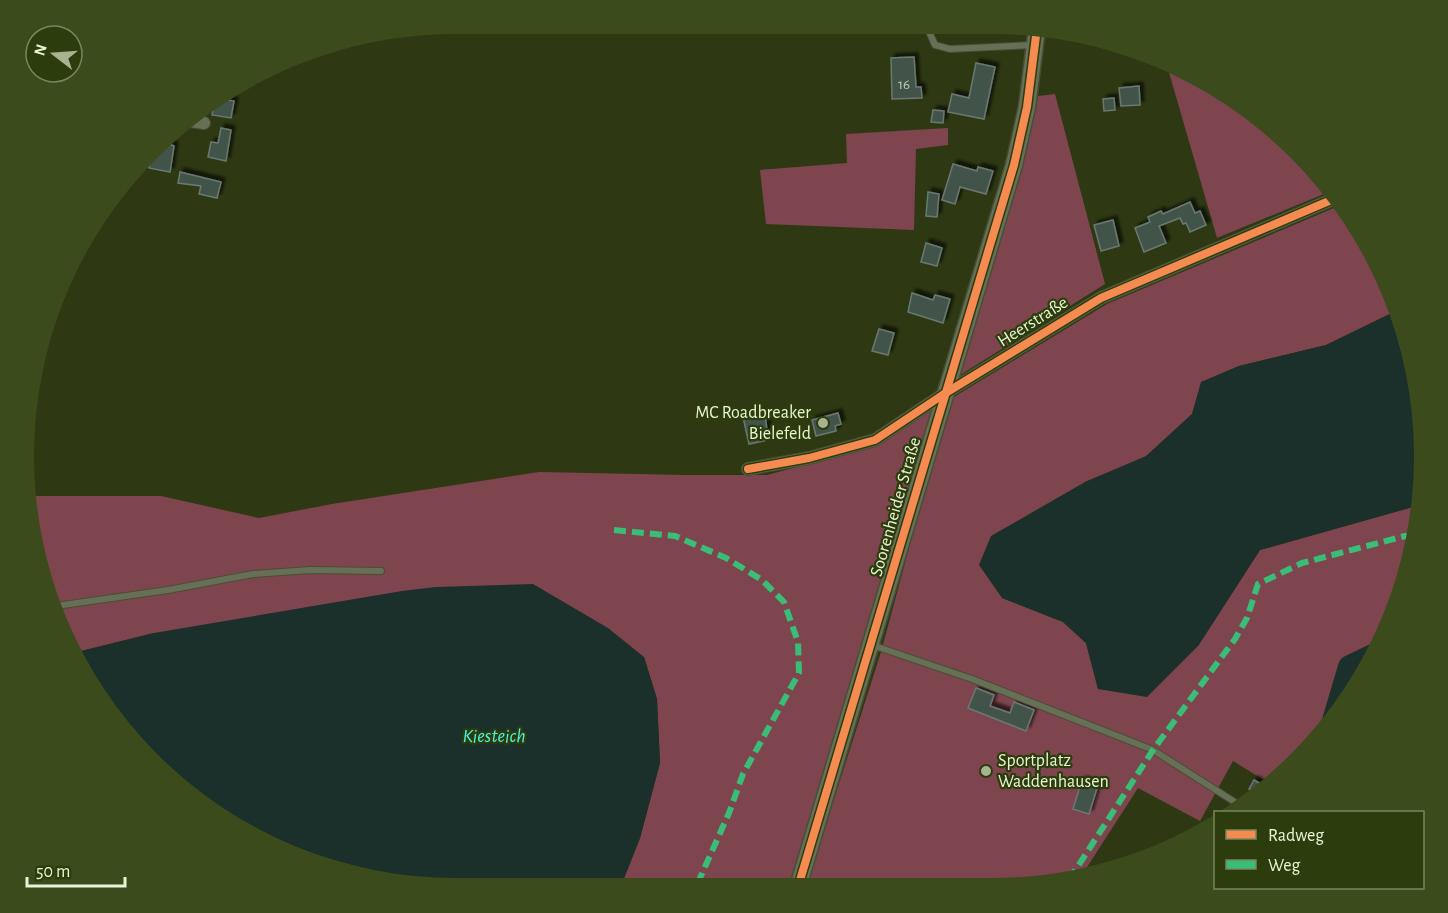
<svg xmlns="http://www.w3.org/2000/svg" width="1448" height="913" viewBox="0 0 1448 913" font-family="'Alegreya Sans',sans-serif">
	<defs>
		<filter id="shadow"><feDropShadow dx="4" dy="-4" stdDeviation="1.5" flood-color="#0009"/></filter>
	</defs>
	<rect width="100%" height="100%" fill="#2e3913"/>
	<g fill="#7f454f">
		<polygon points="1166,62 1255,114 1317,172 1331,191 1217,238"/>
		<polygon points="1055,94 1105,284 957,377 1021,170 1038,96"/>
		<polygon points="948,128 948,145 916,149 914,230 766,224 760,170 847,163 846,134"/>
		<polygon points="1341,205 1366,241 1398,310 1326,345 1239,366 1202,382 1192,414 1146,457 1085,482 1002,598 1063,622 1086,643 1098,689 1198,646 1260,550 1420,505 1409,569 1379,648 1334,720 1272,785 1233,761 1200,821 1138,788 1080,878 1020,888 806,887 881,652 949,400 1107,304"/>
		<polygon points="933,408 790,887 621,886 640,838 660,763 657,699 644,657 154,633 77,652 39,569 29,496 161,496 259,518 332,504 539,472 684,475 767,475 871,447"/>
	</g>
	<g fill="#1b302a">
		<polygon points="1398,310 1420,400 1423,485 1420,505 1260,550 1198,646 1147,697 1098,689 1086,643 1063,622 1002,598 979,565 991,536 1085,482 1146,456 1192,414 1201,382 1239,366 1326,345"/>
		<polygon points="533,584 608,628 644,657 657,699 660,763 640,838 621,886 400,885 291,856 193,799 97,697 77,652 154,633 402,591 436,587"/>
	</g>
	<g fill="none" stroke-linecap="round" stroke-linejoin="round">
		<polyline stroke="#1b302a" stroke-width="24" points="1334,721 1350,667 1375,655"/>
	</g>
	<g fill="#435249" stroke="#697972" stroke-width="1.5" filter="url(#shadow)">
		<polygon points="914,57 916,87 921,87 922,98 892,99 891,58"/>
		<polygon points="976,63 995,67 984,119 948,112 952,94 969,98"/>
		<polygon points="1139,86 1140,105 1121,106 1119,88"/>
		<polygon points="215,98 234,101 231,118 212,115"/>
		<polygon points="1114,98 1115,110 1104,111 1103,99"/>
		<polygon points="933,110 944,111 943,123 931,122"/>
		<polygon points="221,128 231,130 226,161 208,157 211,142 218,143"/>
		<polygon points="167,143 174,146 170,172 149,168 150,159"/>
		<polygon points="953,164 977,171 978,167 993,171 986,194 960,187 955,204 942,200"/>
		<polygon points="180,172 221,182 217,198 199,194 201,186 178,183"/>
		<polygon points="928,192 939,194 937,217 926,216"/>
		<polygon points="1190,202 1195,213 1200,211 1206,225 1190,232 1186,223 1183,224 1180,218 1159,226 1166,243 1144,252 1135,228 1150,222 1148,217 1161,211 1163,214"/>
		<polygon points="1113,220 1119,246 1101,251 1094,225"/>
		<polygon points="926,243 942,248 937,266 921,262"/>
		<polygon points="912,293 933,300 935,295 950,299 943,323 908,312"/>
		<polygon points="879,329 894,333 888,355 872,351"/>
		<polygon points="765,413 768,440 749,444 743,417"/>
		<polygon points="838,413 841,424 835,426 836,431 816,436 812,420"/>
		<polygon points="976,688 994,695 990,706 1010,713 1014,702 1034,710 1026,731 968,708"/>
		<polygon points="1082,780 1098,785 1089,814 1073,809"/>
		<polygon points="1254,780 1268,788 1258,794 1249,789"/>
	</g>
	<g fill="none" stroke-linecap="round" stroke-linejoin="round">
		<defs>
			<g id="lane">
				<polyline points="927,27 935,45 950,49 1034,45"/>
				<polyline points="56,606 168,590 253,574 310,570 381,571"/>
				<polyline points="872,645 972,679 1153,750 1241,806"/>
			</g>
			<g id="street">
				<polyline points="190,121 204,123"/>
				<polyline points="748,469 809,458 875,440 944,394 1101,298 1336,198"/>
			</g>
			<polyline id="secondary" points="798,887 1014,165 1027,107 1037,28"/>
		</defs>
		<use href="#lane" stroke="#464f34" stroke-width="8"/>
		<use href="#street" stroke="#464f34" stroke-width="14"/>
		<use href="#secondary" stroke="#464f34" stroke-width="19"/>
		<use href="#lane" stroke="#676f57" stroke-width="6"/>
		<use href="#street" stroke="#676f57" stroke-width="12"/>
		<use href="#secondary" stroke="#676f57" stroke-width="16"/>
		<g stroke="#3abd76" stroke-width="6" stroke-dasharray="12 6" stroke-linecap="butt">
			<polyline points="614,530 675,536 726,558 762,580 784,602 798,642 799,673 743,774 729,813 696,887"/>
			<polyline points="1069,880 1153,750 1235,639 1247,618 1258,584 1302,563 1405,536 1414,537"/>
		</g>
		<defs>
			<g id="cycleway">
				<polyline points="748,469 809,458 875,440 944,394 1101,298 1336,198"/>
				<polyline points="798,887 1014,165 1027,107 1037,28"/>
			</g>
		</defs>
		<use href="#cycleway" stroke="#2d3c0c" stroke-width="11"/>
		<use href="#cycleway" stroke="#f68b52" stroke-width="8"/>
	</g>
	<g fill="#a7b391" stroke="#2d3c0c" stroke-width="2">
		<circle cx="823" cy="423" r="6"/>
		<circle cx="986" cy="771" r="6"/>
	</g>
	<g text-anchor="middle" dominant-baseline="central" stroke-width="4.5" stroke-linejoin="round" paint-order="stroke">
		<g font-size="15" fill="#bfccb2">
			<text x="904" y="84">16</text>
		</g>
		<g font-size="18" fill="#e8f5d5" stroke="#2d3c0c">
			<text transform="translate(1033 322) rotate(-32)">Heerstraße</text>
			<text transform="translate(896 507) rotate(-74)">Soorenheider Straße</text>
		</g>
		<g font-size="18" fill="#e8f5d5" stroke="#2d3c0c" text-anchor="end">
			<text x="811" y="413">MC Roadbreaker<tspan x="811" dy="21">Bielefeld</tspan></text>
			<text x="998" y="761" text-anchor="start">Sportplatz<tspan x="998" dy="21">Waddenhausen</tspan></text>
		</g>
		<g font-size="20" font-style="italic" fill="#4af4e3" stroke="#2d3c0c">
			<text x="494" y="736">Kiesteich</text>
		</g>
	</g>
	<path d="M0 0H1448V913H0ZM456 34H992A422 422 0 0 1 1414 456V456A422 422 0 0 1 992 878H456A422 422 0 0 1 34 456V456A422 422 0 0 1 456 34Z" fill="#3c4b1c" fill-rule="evenodd"/>
	<rect x="1214" y="811" width="210" height="78" fill="#2d3c0c" stroke="#78865c" stroke-width="1.5"/>
	<rect x="1226" y="830" width="30" height="9" fill="#f68b52" stroke="#78865c" stroke-width="1.5"/>
	<text x="1268" y="841" font-size="18" fill="#e8f5d5">Radweg</text>
	<rect x="1226" y="860" width="30" height="9" fill="#3abd76" stroke="#78865c" stroke-width="1.5"/>
	<text x="1268" y="871" font-size="18" fill="#e8f5d5">Weg</text>
	<g transform="translate(54 54) rotate(287)"><circle r="28" fill="#2d3c0c" stroke="#78865c" stroke-width="1.5"/>
	<path d="M0-4.5L10 22L0 15L-10 22Z" fill="#a7b391"/>
	<text y="-9" font-size="16" font-weight="bold" text-anchor="middle" fill="#e8f5d5">N</text>
	</g>
	<path d="M27 877v9h98v-9" fill="none" stroke="#e8f5d5" stroke-width="3"/>
	<text x="36" y="877" font-size="18" fill="#e8f5d5" stroke="#2d3c0c" stroke-width="4.5" paint-order="stroke">50 m</text>
</svg>
